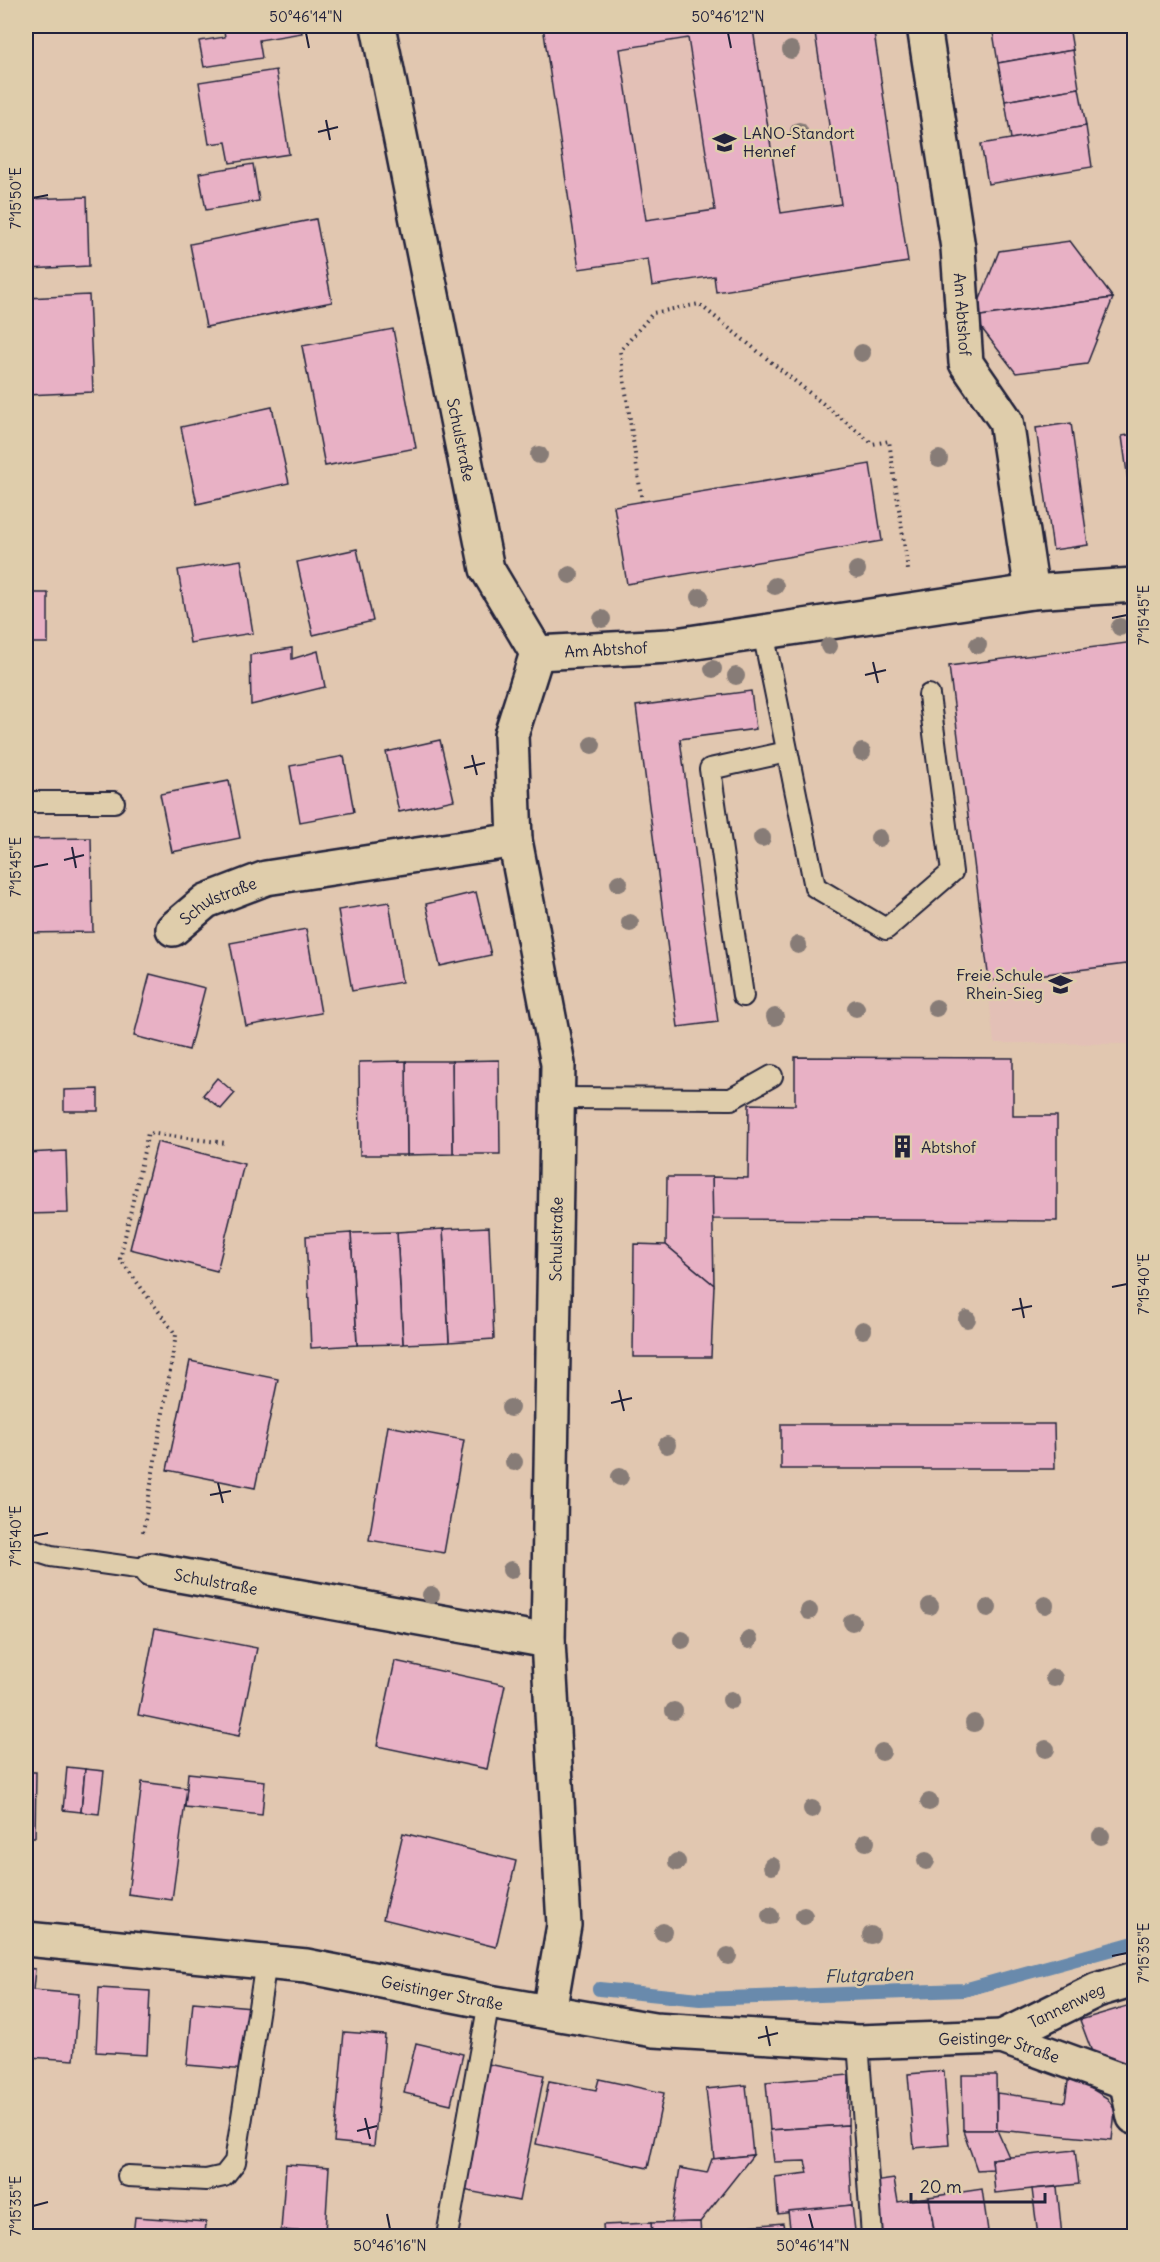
<svg xmlns="http://www.w3.org/2000/svg" width="1160" height="2262" viewBox="0 0 1160 2262" font-family="Delius,sans-serif">
	<rect width="100%" height="100%" fill="#e1c7b0"/>
	<filter id="ink" filterUnits="userSpaceOnUse"><feTurbulence type="fractalNoise" baseFrequency=".0167" numOctaves="2"/><feDisplacementMap in="SourceGraphic" scale="12" xChannelSelector="R" yChannelSelector="G"/><feConvolveMatrix kernelMatrix="1 2 1 2 8 2 1 2 1" color-interpolation-filters="sRGB"/></filter>
	<g filter="url(#ink)">
		<g fill="#e3c0b6">
			<polygon points="543,26 873,26 908,262 716,292 714,276 652,286 647,259 579,269"/>
			<polygon points="1134,903 1134,1044 994,1043 981,924"/>
		</g>
		<g fill="none" stroke-linecap="round" stroke-linejoin="round">
			<polyline stroke="#698aac" stroke-width="14" points="599,1989 700,1999 964,1990 1134,1943"/>
		</g>
		<g fill="#e8b1c5" stroke="#22223b" stroke-width="1.5" fill-rule="evenodd">
			<polygon points="223,26 300,26 302,33 259,40 262,58 204,67 199,41 225,37"/>
			<path d="M543,26h235l-25,3 28,184 60,-9 -27,-178h59l35,236 -192,30 -2,-16 -62,10 -4,-27 -69,10zM688,38l27,172 -69,10 -26,-171z"/>
			<polygon points="966,26 987,26 966,29"/>
			<polygon points="992,26 1069,26 1073,50 998,63"/>
			<polygon points="1073,50 1079,88 1005,101 998,63"/>
			<polygon points="276,70 289,154 230,163 226,142 209,144 199,82"/>
			<polygon points="1079,88 1086,126 1011,139 1005,101"/>
			<polygon points="1086,126 1092,167 988,184 981,144"/>
			<polygon points="253,164 259,201 206,210 199,173"/>
			<polygon points="87,197 89,266 28,269 26,199"/>
			<polygon points="316,219 332,302 206,327 190,244"/>
			<polygon points="1070,241 1113,298 973,317 999,251"/>
			<polygon points="89,295 93,392 26,395 26,298"/>
			<polygon points="1113,298 1087,364 1016,373 973,317"/>
			<polygon points="393,329 416,448 325,466 302,346"/>
			<polygon points="272,407 289,483 197,504 181,427"/>
			<polygon points="1071,423 1088,545 1053,550 1036,428"/>
			<polygon points="1134,434 1134,524 1122,436"/>
			<polygon points="870,464 882,541 627,584 614,506"/>
			<polygon points="357,549 373,621 313,635 297,562"/>
			<polygon points="241,560 253,633 190,643 178,570"/>
			<rect x="26" y="593" width="22" height="50"/>
			<polygon points="1134,642 1134,963 989,981 949,666"/>
			<polygon points="292,648 292,659 318,651 325,687 251,705 250,655"/>
			<polygon points="751,691 756,729 680,739 718,1022 678,1027 636,706"/>
			<polygon points="440,740 454,800 399,812 386,752"/>
			<polygon points="344,756 354,812 300,822 290,766"/>
			<polygon points="229,781 240,838 172,852 160,794"/>
			<polygon points="91,838 93,932 26,933 26,839"/>
			<polygon points="476,892 491,955 440,966 426,904"/>
			<polygon points="389,902 402,982 352,991 338,910"/>
			<polygon points="306,929 321,1013 246,1026 230,943"/>
			<polygon points="150,974 205,988 189,1050 134,1036"/>
			<polygon points="795,1057 1013,1058 1013,1116 1057,1116 1057,1221 712,1219 712,1177 748,1178 749,1104 795,1105"/>
			<polygon points="499,1060 500,1154 453,1154 452,1061"/>
			<polygon points="406,1061 452,1061 453,1154 407,1155"/>
			<polygon points="406,1061 407,1155 360,1155 359,1062"/>
			<polygon points="217,1078 235,1093 221,1109 203,1095"/>
			<polygon points="98,1089 98,1111 64,1111 64,1090"/>
			<polygon points="157,1142 244,1164 217,1271 130,1249"/>
			<polygon points="66,1151 68,1213 26,1214 26,1153"/>
			<polygon points="667,1177 712,1177 714,1285 666,1245"/>
			<polygon points="489,1227 494,1339 449,1342 443,1229"/>
			<polygon points="443,1229 449,1342 403,1344 397,1232"/>
			<polygon points="397,1232 403,1344 357,1345 351,1233"/>
			<polygon points="351,1233 357,1345 311,1348 306,1236"/>
			<polygon points="634,1244 666,1245 714,1285 711,1357 633,1357"/>
			<polygon points="190,1361 278,1379 255,1488 167,1470"/>
			<polygon points="781,1424 1054,1424 1055,1469 781,1469"/>
			<polygon points="388,1426 464,1440 444,1553 369,1540"/>
			<polygon points="155,1628 257,1648 239,1736 138,1715"/>
			<polygon points="395,1661 505,1685 487,1769 377,1746"/>
			<polygon points="67,1767 85,1769 81,1812 63,1810"/>
			<polygon points="85,1769 104,1771 99,1814 81,1812"/>
			<polygon points="26,1772 36,1772 35,1837 26,1837"/>
			<polygon points="188,1773 265,1781 262,1815 185,1807"/>
			<polygon points="142,1782 187,1788 172,1900 128,1894"/>
			<polygon points="403,1833 516,1861 496,1947 383,1919"/>
			<polygon points="26,1968 35,1969 33,1990 79,1994 74,2060 29,2057 27,2078"/>
			<polygon points="99,1988 150,1991 147,2055 96,2052"/>
			<polygon points="193,2002 252,2007 246,2070 187,2065"/>
			<polygon points="1134,2004 1134,2069 1095,2060 1080,2020"/>
			<polygon points="344,2032 385,2035 374,2146 334,2142"/>
			<polygon points="416,2043 463,2054 451,2104 404,2093"/>
			<polygon points="488,2064 544,2075 519,2201 463,2190"/>
			<polygon points="944,2071 949,2145 914,2148 908,2074"/>
			<polygon points="849,2075 848,2125 770,2130 766,2082"/>
			<polygon points="962,2075 996,2075 997,2130 963,2130"/>
			<polygon points="1069,2075 1107,2098 1115,2110 1112,2140 997,2130 997,2093 1065,2102"/>
			<polygon points="599,2079 664,2093 648,2168 536,2144 549,2081 596,2090"/>
			<polygon points="746,2085 753,2155 714,2159 706,2089"/>
			<polygon points="26,2099 28,2099 26,2137"/>
			<polygon points="848,2125 852,2205 778,2214 775,2177 808,2173 805,2161 774,2162 770,2130"/>
			<polygon points="963,2130 997,2130 1009,2157 992,2159 993,2169 977,2170"/>
			<polygon points="1075,2150 1079,2184 995,2193 992,2159"/>
			<polygon points="753,2155 700,2222 671,2223 680,2168 707,2173 712,2159"/>
			<polygon points="286,2164 329,2167 325,2233 281,2230"/>
			<polygon points="894,2179 898,2202 929,2197 935,2236 883,2236 874,2182"/>
			<polygon points="1057,2187 1062,2236 1038,2236 1032,2189"/>
			<polygon points="982,2189 988,2231 935,2236 929,2197"/>
			<polygon points="852,2205 855,2231 825,2234 825,2236 791,2236 788,2211"/>
			<polygon points="135,2217 206,2222 205,2236 133,2236"/>
			<polygon points="700,2222 701,2236 652,2236 651,2223"/>
			<polygon points="651,2223 652,2236 604,2236 603,2225"/>
			<polygon points="783,2223 785,2236 749,2236 748,2226"/>
		</g>
		<g fill="none" stroke-linecap="round" stroke-linejoin="round">
			<defs>
				<g id="service">
					<polyline points="763,632 815,887 886,929 952,872 929,695"/>
					<polyline points="26,802 114,802"/>
					<polyline points="743,996 710,769 787,752"/>
					<polyline points="559,1098 731,1099 772,1076"/>
					<polyline points="26,1548 51,1556 151,1570"/>
					<polyline points="858,2042 872,2236"/>
					<polyline points="128,2176 206,2180 224,2176 235,2162 266,1962"/>
					<polyline points="447,2236 489,2002"/>
				</g>
				<g id="minor">
					<path id="s1" d="M378,26l109,543 50,84 -26,82 4,105 43,224 -10,577 16,284 -15,87"/>
					<path id="s2" d="M924,26l34,222 8,115 40,58 26,171"/>
					<path id="s3" d="M537,653l132,-7 363,-54 102,-7"/>
					<path id="s4" d="M173,929l33,-28 60,-23 249,-38"/>
					<path id="s5" d="M151,1570l397,71"/>
					<path id="s6" d="M26,1939l280,27 183,36 165,28 204,12 144,-5 132,48"/>
					<path id="s7" d="M1002,2037l95,-47 37,-11"/>
					<polyline points="1127,2084 1134,2117"/>
				</g>
			</defs>
			<use href="#service" stroke="#22223b" stroke-width="24"/>
			<use href="#minor" stroke="#22223b" stroke-width="38"/>
			<g stroke="#22223b" stroke-width="4" stroke-dasharray="1.5 4.5" stroke-linecap="butt">
				<polyline points="642,502 620,351 653,313 699,304 873,444 889,441 908,570"/>
				<polyline points="143,1532 176,1335 120,1259 148,1133 226,1143"/>
			</g>
			<use href="#service" stroke="#dfcdab" stroke-width="20"/>
			<use href="#minor" stroke="#dfcdab" stroke-width="33"/>
		</g>
		<g fill="#877c77">
			<circle cx="791" cy="50" r="9"/>
			<circle cx="799" cy="131" r="9"/>
			<circle cx="862" cy="353" r="9"/>
			<circle cx="539" cy="455" r="9"/>
			<circle cx="939" cy="459" r="9"/>
			<circle cx="857" cy="570" r="9"/>
			<circle cx="570" cy="575" r="9"/>
			<circle cx="775" cy="586" r="9"/>
			<circle cx="700" cy="597" r="9"/>
			<circle cx="602" cy="619" r="9"/>
			<circle cx="1120" cy="627" r="9"/>
			<circle cx="978" cy="645" r="9"/>
			<circle cx="829" cy="646" r="9"/>
			<circle cx="713" cy="669" r="9"/>
			<circle cx="736" cy="676" r="9"/>
			<circle cx="592" cy="745" r="9"/>
			<circle cx="862" cy="752" r="9"/>
			<circle cx="762" cy="838" r="9"/>
			<circle cx="879" cy="838" r="9"/>
			<circle cx="619" cy="883" r="9"/>
			<circle cx="630" cy="923" r="9"/>
			<circle cx="798" cy="945" r="9"/>
			<circle cx="856" cy="1008" r="9"/>
			<circle cx="936" cy="1008" r="9"/>
			<circle cx="775" cy="1017" r="9"/>
			<circle cx="967" cy="1319" r="9"/>
			<circle cx="863" cy="1330" r="9"/>
			<circle cx="510" cy="1408" r="9"/>
			<circle cx="667" cy="1445" r="9"/>
			<circle cx="514" cy="1462" r="9"/>
			<circle cx="620" cy="1477" r="9"/>
			<circle cx="511" cy="1570" r="9"/>
			<circle cx="431" cy="1595" r="9"/>
			<circle cx="1045" cy="1605" r="9"/>
			<circle cx="930" cy="1606" r="9"/>
			<circle cx="988" cy="1608" r="9"/>
			<circle cx="809" cy="1611" r="9"/>
			<circle cx="852" cy="1622" r="9"/>
			<circle cx="682" cy="1640" r="9"/>
			<circle cx="749" cy="1640" r="9"/>
			<circle cx="1054" cy="1678" r="9"/>
			<circle cx="731" cy="1700" r="9"/>
			<circle cx="674" cy="1711" r="9"/>
			<circle cx="974" cy="1723" r="9"/>
			<circle cx="1046" cy="1749" r="9"/>
			<circle cx="882" cy="1752" r="9"/>
			<circle cx="929" cy="1802" r="9"/>
			<circle cx="812" cy="1809" r="9"/>
			<circle cx="1101" cy="1836" r="9"/>
			<circle cx="866" cy="1842" r="9"/>
			<circle cx="926" cy="1861" r="9"/>
			<circle cx="677" cy="1862" r="9"/>
			<circle cx="772" cy="1866" r="9"/>
			<circle cx="770" cy="1916" r="9"/>
			<circle cx="804" cy="1916" r="9"/>
			<circle cx="663" cy="1932" r="9"/>
			<circle cx="871" cy="1935" r="9"/>
			<circle cx="728" cy="1956" r="9"/>
		</g>
	</g>
	<path fill="none" stroke="#22223b" stroke-width="2" d="M306,33l3,15M728,33l3,15M326,120l4,20M318,132l20,-5M33,198l15,-3M1112,618l15,-3M873,662l5,21M865,675l21,-5M472,755l5,20M464,768l21,-5M72,847l4,21M64,860l20,-5M33,867l15,-3M1112,1287l15,-3M1020,1298l4,20M1012,1310l20,-4M619,1390l5,21M611,1403l21,-5M218,1483l5,20M210,1495l21,-4M33,1536l15,-3M1112,1956l15,-3M766,2026l4,20M758,2038l20,-5M365,2118l5,21M357,2131l20,-5M33,2206l15,-4M387,2214l3,15M809,2214l4,15"/>
	<defs>
		<symbol id="school-bare" viewBox="-9 -9 18 18"><path d="M0-5L7-2L0 1L-7-2ZM-4 1L0 2.5L4 1V4Q0 6-4 4Z" fill="#22223b" stroke="#dfcdab" stroke-width="2.5" paint-order="stroke"/></symbol>
		<symbol id="building-bare" viewBox="-9 -9 18 18"><path d="M-4-6H4V6H1V3H-1V6H-4ZM-2.5-4.3h1.7v1.8h-1.7ZM.8-4.3h1.7v1.8H.8ZM-2.5-1h1.7V.8h-1.7ZM.8-1h1.7V.8H.8Z" fill="#22223b" stroke="#dfcdab" stroke-width="2.5" paint-order="stroke"/></symbol>
	</defs>
	<g fill-rule="evenodd">
		<use href="#school-bare" x="708" y="126" width="33" height="33"/>
		<use href="#school-bare" x="1044" y="968" width="33" height="33"/>
		<use href="#building-bare" x="886" y="1130" width="33" height="33"/>
	</g>
	<g text-anchor="middle" dominant-baseline="central" stroke-width="4.5" stroke-linejoin="round" paint-order="stroke">
		<g font-size="16" fill="#22223b" stroke="#dfcdab" text-anchor="start">
			<text x="743" y="133">LANO-Standort<tspan x="743" dy="18">Hennef</tspan></text>
			<text x="1043" y="975" text-anchor="end">Freie Schule<tspan x="1043" dy="18">Rhein-Sieg</tspan></text>
			<text x="921" y="1147">Abtshof</text>
		</g>
		<g font-size="16" fill="#22223b" stroke="#dfcdab">
			<text stroke="none"><textPath href="#s2" startOffset="291">Am Abtshof</textPath></text>
			<text stroke="none"><textPath href="#s1" startOffset="422">Schulstraße</textPath></text>
			<text stroke="none"><textPath href="#s3" startOffset="69">Am Abtshof</textPath></text>
			<text stroke="none"><textPath href="#s4" startOffset="54">Schulstraße</textPath></text>
			<text transform="translate(556 1239) rotate(-89)">Schulstraße</text>
			<text stroke="none"><textPath href="#s5" startOffset="66">Schulstraße</textPath></text>
			<text stroke="none"><textPath href="#s6" startOffset="420">Geistinger Straße</textPath></text>
			<text stroke="none"><textPath href="#s7" startOffset="72">Tannenweg</textPath></text>
			<text stroke="none"><textPath href="#s6" startOffset="982">Geistinger Straße</textPath></text>
		</g>
		<g font-size="18" font-style="italic" fill="#343c57" stroke="#dfcdab">
			<text transform="translate(869 1975) rotate(-2)">Flutgraben</text>
		</g>
	</g>
	<rect width="1160" height="2262" fill="none" stroke="#dfcdab" stroke-width="66"/>
	<path d="M911 2193v9h134v-9" fill="none" stroke="#22223b" stroke-width="3"/>
	<text x="920" y="2193" font-size="18" fill="#22223b" stroke="#dfcdab" stroke-width="4.5" paint-order="stroke">20 m</text>
	<rect x="33" y="33" width="1094" height="2196" fill="none" stroke="#22223b" stroke-width="2"/>
	<g font-size="15" text-anchor="middle" fill="#22223b">
		<text x="306" y="22">50°46'14"N</text>
		<text x="728" y="22">50°46'12"N</text>
		<text transform="translate(16 198) rotate(-90)" y="5">7°15'50"E</text>
		<text transform="translate(1144 615) rotate(-90)" y="5">7°15'45"E</text>
		<text transform="translate(16 867) rotate(-90)" y="5">7°15'45"E</text>
		<text transform="translate(1144 1284) rotate(-90)" y="5">7°15'40"E</text>
		<text transform="translate(16 1536) rotate(-90)" y="5">7°15'40"E</text>
		<text transform="translate(1144 1953) rotate(-90)" y="5">7°15'35"E</text>
		<text transform="translate(16 2206) rotate(-90)" y="5">7°15'35"E</text>
		<text x="390" y="2251">50°46'16"N</text>
		<text x="813" y="2251">50°46'14"N</text>
	</g>
</svg>
